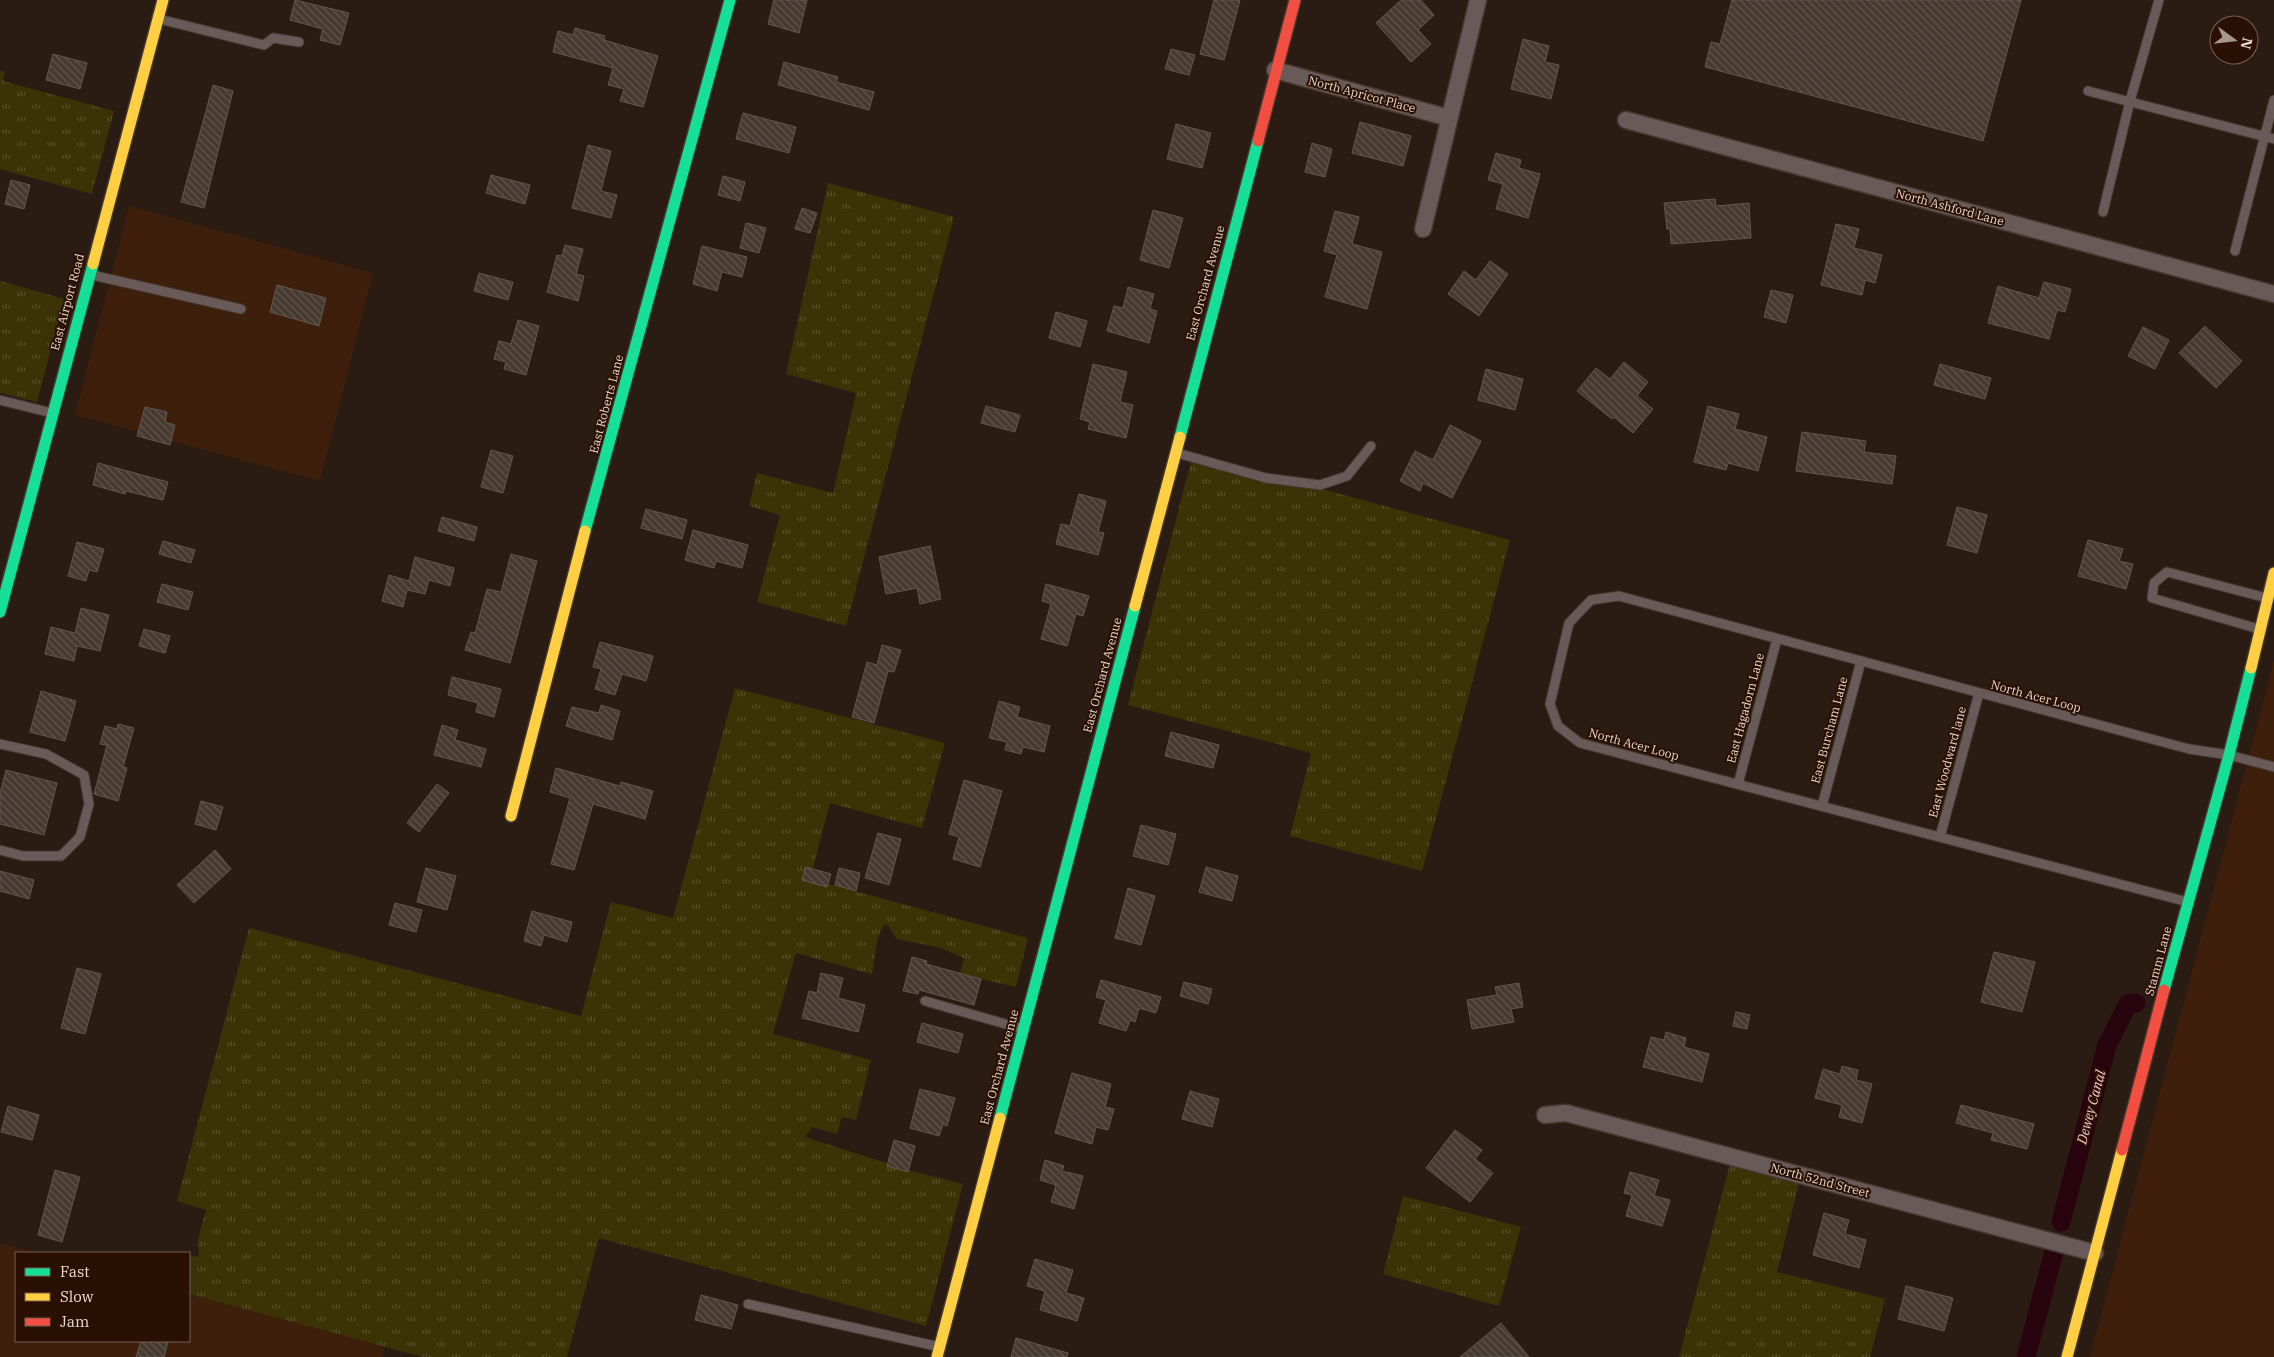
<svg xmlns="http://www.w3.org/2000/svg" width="2274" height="1357" viewBox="0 0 2274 1357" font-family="'IBM Plex Serif',serif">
	<defs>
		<pattern id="grass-tufts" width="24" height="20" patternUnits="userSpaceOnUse" patternTransform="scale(1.25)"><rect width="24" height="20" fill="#3b3306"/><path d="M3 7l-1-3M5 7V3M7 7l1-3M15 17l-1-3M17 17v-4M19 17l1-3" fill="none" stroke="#585029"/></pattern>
		<pattern id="building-back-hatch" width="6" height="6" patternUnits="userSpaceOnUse" patternTransform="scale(1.25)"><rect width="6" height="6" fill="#453930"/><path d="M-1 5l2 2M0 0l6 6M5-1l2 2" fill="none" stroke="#60554d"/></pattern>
	</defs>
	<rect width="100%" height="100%" fill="#2a1c12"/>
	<g fill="#3e1f0b">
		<polygon points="129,206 373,273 320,481 75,415"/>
		<polygon points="2274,661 2274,1357 2090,1357"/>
		<polygon points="0,1243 37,1253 16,1253 16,1341 189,1341 189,1294 385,1347 382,1357 0,1357"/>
	</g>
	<g fill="url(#grass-tufts)">
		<polygon points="0,71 5,72 3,81 114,111 92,194 0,169"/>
		<polygon points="828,183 954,217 846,626 757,602 780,515 749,506 757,473 833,493 856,393 786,374"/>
		<polygon points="0,281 64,299 37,402 0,393"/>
		<polygon points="1193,454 1510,540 1422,871 1290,836 1311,753 1128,705"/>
		<path d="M735,688l210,55 -23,85 -92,-25 -20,76 218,59 -12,49 -56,-13 4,-16 -23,-10 -44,-9 -9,-14h-4c-10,14 -8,32 -12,49l-76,-21 -23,81 98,26 -15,60 -14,-3 -5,17 -25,-7 -7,10 103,33 55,14 -37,142 -327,-88 -32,119h-144l-234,-63v-39l10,2 -1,-18 8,-29 -29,-9 72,-273 332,88 30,-114 62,16z"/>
		<polygon points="1731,1160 1800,1179 1777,1272 1885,1299 1870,1357 1679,1357"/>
		<polygon points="1403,1196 1521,1227 1499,1306 1383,1274"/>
	</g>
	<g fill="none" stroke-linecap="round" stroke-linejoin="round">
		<g stroke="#28040f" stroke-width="19">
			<polyline points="2061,1222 2107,1045 2128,1004 2136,1003"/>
			<polyline points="2026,1357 2056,1244"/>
		</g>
	</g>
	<g fill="url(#building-back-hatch)" stroke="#61574d">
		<polygon points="295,0 349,13 340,45 320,40 323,29 290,20"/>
		<polygon points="774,0 807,0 799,33 768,24"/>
		<polygon points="1214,0 1240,0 1224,60 1200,54"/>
		<polygon points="1401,0 1421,0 1434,15 1418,30 1431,44 1411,62 1376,23"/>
		<polygon points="1732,0 2021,0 1983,141 1705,67 1711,42 1720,44"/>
		<polygon points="575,28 605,36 604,40 658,56 643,107 620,101 624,89 608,85 613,68 553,52 558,31 573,35"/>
		<polygon points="1523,39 1549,46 1545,62 1559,65 1551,99 1511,89"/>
		<polygon points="1171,49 1195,55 1189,75 1165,69"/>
		<polygon points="53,54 87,63 80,89 46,80"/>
		<polygon points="784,62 838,77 836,82 874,92 869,110 778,85"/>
		<polygon points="213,85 233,91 204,208 181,202"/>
		<polygon points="743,113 796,127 789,153 736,139"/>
		<polygon points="1360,122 1411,136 1403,166 1352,153"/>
		<polygon points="1176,124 1211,133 1202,168 1167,159"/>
		<polygon points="1312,143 1332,149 1325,177 1305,172"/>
		<polygon points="588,145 611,151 601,191 617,195 611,218 572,208"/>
		<polygon points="1496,153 1521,160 1519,168 1540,174 1528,218 1496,209 1503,184 1488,180"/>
		<polygon points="491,175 530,185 525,204 486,193"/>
		<polygon points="723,176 745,182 740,201 718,195"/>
		<polygon points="11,180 30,185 24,209 5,204"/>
		<polygon points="1715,199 1716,206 1749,203 1751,238 1671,244 1670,229 1667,229 1664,203"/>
		<polygon points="802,208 817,213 810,233 795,229"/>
		<polygon points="1153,210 1183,218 1169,268 1140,260"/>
		<polygon points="1335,211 1359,217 1352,244 1382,252 1367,309 1325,297 1337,255 1324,251"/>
		<polygon points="746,223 766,228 759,253 740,248"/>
		<polygon points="1836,224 1859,229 1854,248 1882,255 1875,283 1865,280 1862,295 1821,285"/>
		<polygon points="565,245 583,249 576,274 584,276 578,301 547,292 557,255 562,256"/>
		<polygon points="702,246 747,257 742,277 722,272 717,291 693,284"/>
		<polygon points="1490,261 1508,274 1479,316 1448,294 1464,271 1476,280"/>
		<polygon points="479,273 513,282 508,300 474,291"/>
		<polygon points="2044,282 2071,289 2065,312 2057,310 2049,339 1988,323 1998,286 2039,298"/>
		<polygon points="277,285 326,298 319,326 270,312"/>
		<polygon points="1128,287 1154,294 1150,309 1157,311 1149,343 1107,331 1114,306 1123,308"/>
		<polygon points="1771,290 1793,295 1786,323 1764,317"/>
		<polygon points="1056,312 1087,321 1080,347 1049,338"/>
		<polygon points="518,320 539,326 526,375 504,369 506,362 494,359 499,341 511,344"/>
		<polygon points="2205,326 2242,361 2216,388 2179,353"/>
		<polygon points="2143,327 2169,340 2155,369 2128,356"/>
		<polygon points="1624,362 1648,382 1637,396 1653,409 1633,433 1614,417 1612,419 1577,391 1596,368 1610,379"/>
		<polygon points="1093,364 1127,372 1120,402 1133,405 1126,438 1088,429 1090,422 1080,419"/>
		<polygon points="1940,364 1991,378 1985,399 1934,385"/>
		<polygon points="1486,369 1523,379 1515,410 1478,400"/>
		<polygon points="986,406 1020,415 1015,432 981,423"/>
		<polygon points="1708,406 1739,414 1735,429 1767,437 1758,471 1728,463 1726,470 1694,462"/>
		<polygon points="145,407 167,412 165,422 175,425 170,445 137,436"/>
		<polygon points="1450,425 1481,441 1452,498 1423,483 1420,491 1400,481 1415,451 1433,460"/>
		<polygon points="1802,432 1866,441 1864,452 1896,456 1892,484 1796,471"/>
		<polygon points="491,450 513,456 503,493 481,487"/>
		<polygon points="98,463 168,482 163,500 126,491 125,494 93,485"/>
		<polygon points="1079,494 1106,501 1098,532 1104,533 1098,555 1056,544 1061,524 1070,526"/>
		<polygon points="1957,507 1987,515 1977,553 1947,545"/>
		<polygon points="646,509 687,520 682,539 641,528"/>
		<polygon points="442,517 477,527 474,541 438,531"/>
		<polygon points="693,530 748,545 742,568 716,561 714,568 685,560"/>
		<polygon points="2088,540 2123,549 2119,561 2133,564 2126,589 2078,576"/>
		<polygon points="163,541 195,550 191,563 159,554"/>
		<polygon points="77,542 104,549 97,572 89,570 86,581 68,576"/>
		<polygon points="930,546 941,599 920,604 917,588 886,594 879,557"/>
		<polygon points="511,554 537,561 510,663 465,650 471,632 475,633 487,589 501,592"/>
		<polygon points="415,557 454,568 450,586 429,580 425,594 407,590 403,607 382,601 389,575 409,581"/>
		<polygon points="162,584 193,592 188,610 157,602"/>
		<polygon points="1046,584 1089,596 1083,616 1076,614 1067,646 1041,639 1051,604 1042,601"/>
		<polygon points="81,608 109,615 100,651 77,646 74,661 45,654 51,627 75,633"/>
		<polygon points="144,629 170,636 165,653 139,646"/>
		<polygon points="600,642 653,656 646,681 622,674 615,695 595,689 601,669 593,667"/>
		<polygon points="882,645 901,650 894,672 888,671 874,723 852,717 867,662 877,665"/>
		<polygon points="452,677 501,689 494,717 476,712 478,703 448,695"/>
		<polygon points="41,691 76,701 65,741 30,732"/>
		<polygon points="999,701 1020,707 1017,717 1050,726 1044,752 1023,747 1021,754 1005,750 1007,742 989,738"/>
		<polygon points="601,705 620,711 612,740 566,726 572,707 599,713"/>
		<polygon points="118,724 134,728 123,767 127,768 118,801 94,794 107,745 100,744 105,726 117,729"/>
		<polygon points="442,725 458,730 455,740 486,749 481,767 434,755"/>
		<polygon points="1171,732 1219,745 1213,768 1165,756"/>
		<polygon points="556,768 620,786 621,782 653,791 645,819 593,804 574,870 551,864 570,798 550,792"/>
		<polygon points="6,770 57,783 44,835 0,824 0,793"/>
		<polygon points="964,780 1002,791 980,867 953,859 959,837 949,834"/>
		<polygon points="437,784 449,793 419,832 407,823"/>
		<polygon points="201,801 223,807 216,830 195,824"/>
		<polygon points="1141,825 1176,834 1168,865 1133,856"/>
		<polygon points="878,833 901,839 889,885 865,878"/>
		<polygon points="215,850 231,869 194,903 177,885"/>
		<polygon points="806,867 831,874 827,887 802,880"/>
		<polygon points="1206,867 1238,876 1232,901 1199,892"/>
		<polygon points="426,868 456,876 447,910 417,902"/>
		<polygon points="839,868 860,873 856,891 835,885"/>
		<polygon points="0,871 34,880 29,899 0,891"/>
		<polygon points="1128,888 1155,896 1141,945 1115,938"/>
		<polygon points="395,903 422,910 416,932 389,925"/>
		<polygon points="532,911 572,922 567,942 544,935 541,946 524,941"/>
		<polygon points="1994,952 2035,962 2022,1012 1981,1002"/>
		<polygon points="912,957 927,961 926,964 981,979 974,1005 919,990 918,994 903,991"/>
		<polygon points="77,968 101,974 85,1034 61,1028"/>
		<polygon points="821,973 843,978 838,998 865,1005 858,1032 802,1018 809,991 817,993"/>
		<polygon points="1101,980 1161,997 1156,1013 1139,1008 1135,1022 1130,1020 1126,1031 1099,1023 1106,1000 1096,997"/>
		<polygon points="1184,982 1212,989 1208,1004 1180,996"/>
		<polygon points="1519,983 1523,1007 1511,1009 1514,1022 1472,1029 1467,1000 1497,995 1495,987"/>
		<polygon points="1736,1012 1750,1015 1747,1029 1733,1026"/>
		<polygon points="922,1023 963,1034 958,1053 917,1042"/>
		<polygon points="1666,1032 1686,1038 1684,1047 1709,1054 1702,1082 1643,1067 1651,1037 1664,1040"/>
		<polygon points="1842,1066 1858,1070 1856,1080 1872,1084 1862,1123 1839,1117 1842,1105 1815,1098 1823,1069 1840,1074"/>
		<polygon points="1072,1073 1111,1084 1105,1107 1114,1109 1108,1130 1096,1127 1092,1144 1055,1133"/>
		<polygon points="920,1089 955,1098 947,1126 943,1124 939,1136 910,1128"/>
		<polygon points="1190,1091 1219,1099 1212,1127 1182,1119"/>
		<polygon points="1961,1105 2034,1124 2027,1149 1991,1140 1993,1133 1956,1123"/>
		<polygon points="8,1106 39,1115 32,1140 1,1132"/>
		<polygon points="1455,1130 1482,1150 1475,1159 1493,1173 1470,1202 1426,1168"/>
		<polygon points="894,1140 915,1146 908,1172 887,1166"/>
		<polygon points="1045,1160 1064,1166 1062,1171 1083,1176 1074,1209 1051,1202 1056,1185 1040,1180"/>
		<polygon points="55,1170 80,1177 62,1242 38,1235"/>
		<polygon points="1630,1172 1659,1180 1654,1196 1670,1200 1662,1226 1626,1216 1632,1195 1624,1193"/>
		<polygon points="1824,1213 1849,1220 1845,1234 1866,1240 1859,1268 1813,1255"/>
		<polygon points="1035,1259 1073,1270 1066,1293 1084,1298 1077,1321 1040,1310 1045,1291 1027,1286"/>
		<polygon points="1906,1286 1953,1298 1944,1331 1898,1319"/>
		<polygon points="701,1295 738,1305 731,1329 695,1320"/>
		<polygon points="1501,1323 1529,1357 1460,1357"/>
		<polygon points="1016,1338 1068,1353 1067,1357 1011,1357"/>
		<polygon points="141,1341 168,1341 164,1357 136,1357"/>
	</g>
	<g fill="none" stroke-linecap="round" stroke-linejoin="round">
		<defs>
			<g id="lane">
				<polyline points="159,19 264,45 273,38 299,42"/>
				<polyline points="2088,91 2274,139"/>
				<polyline points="2103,212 2130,101 2159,0"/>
				<polyline points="2235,251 2274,100"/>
				<polyline points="92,275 241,309"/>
				<polyline points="0,400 52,413"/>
				<polyline points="1177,453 1266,478 1320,485 1347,476 1371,446"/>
				<polyline points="2259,629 2152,598 2154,583 2167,572 2267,598"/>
				<polyline points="0,744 46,754 84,775 89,804 80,837 61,856 23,856 0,850"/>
				<polyline points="1738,784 1777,639"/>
				<polyline points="1822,806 1861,661"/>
				<polyline points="1940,837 1979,693"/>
				<polyline points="2188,902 1580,743 1558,726 1550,704 1569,623 1591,600 1619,596 2189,749 2229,755 2274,767"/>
				<polyline points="925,1001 1023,1029"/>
				<polyline points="748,1304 940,1347"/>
			</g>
			<g id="street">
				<polyline points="1275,70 1449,118"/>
				<polyline points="1626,120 2274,294"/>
				<polyline points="1423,229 1478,0"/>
				<polyline points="1545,1115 1566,1113 2095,1253"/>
			</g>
			<g id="fast">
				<polyline points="1180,437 1258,141"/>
				<polyline points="585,531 730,0"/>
				<polyline points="0,612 93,264"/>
				<polyline points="2164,990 2229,755 2251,668"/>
				<polyline points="1000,1118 1135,606"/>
			</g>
			<g id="slow">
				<polyline points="93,264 163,0"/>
				<polyline points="1135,606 1180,437"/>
				<polyline points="2251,668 2274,573"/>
				<polyline points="511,816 585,531"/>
				<polyline points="937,1357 1000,1118"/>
				<polyline points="2067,1357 2122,1150"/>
			</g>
			<g id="jam">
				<polyline points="1258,141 1295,0"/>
				<polyline points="2122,1150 2164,990"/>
			</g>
		</defs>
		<use href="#lane" stroke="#43372e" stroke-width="11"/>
		<use href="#street" stroke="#43372e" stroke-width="19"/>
		<use href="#fast" stroke="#43372e" stroke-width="14"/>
		<use href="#slow" stroke="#43372e" stroke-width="14"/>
		<use href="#jam" stroke="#43372e" stroke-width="14"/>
		<use href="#lane" stroke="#675a58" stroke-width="9"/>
		<use href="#street" stroke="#675a58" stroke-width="16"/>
		<use href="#fast" stroke="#16e098" stroke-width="11"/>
		<use href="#slow" stroke="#ffcf43" stroke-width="11"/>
		<use href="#jam" stroke="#f24e42" stroke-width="11"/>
	</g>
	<g text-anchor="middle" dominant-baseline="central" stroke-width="4" stroke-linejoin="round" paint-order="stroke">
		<g font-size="12" fill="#ebd9ce" stroke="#291002">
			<text transform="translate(1362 94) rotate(15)">North Apricot Place</text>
			<text transform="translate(1950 207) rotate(15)">North Ashford Lane</text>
			<text transform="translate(1205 283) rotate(-75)">East Orchard Avenue</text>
			<text transform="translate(67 302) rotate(-75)">East Airport Road</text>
			<text transform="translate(606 404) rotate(-75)">East Roberts Lane</text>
			<text transform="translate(1102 675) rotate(-75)">East Orchard Avenue</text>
			<text transform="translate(2036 696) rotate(15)">North Acer Loop</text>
			<text transform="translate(1745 708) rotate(-75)">East Hagadorn Lane</text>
			<text transform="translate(1829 730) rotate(-75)">East Burcham Lane</text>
			<text transform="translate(1634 744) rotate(15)">North Acer Loop</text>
			<text transform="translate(1947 762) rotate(-75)">East Woodward lane</text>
			<text transform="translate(2158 961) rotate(-75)">Stamm Lane</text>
			<text transform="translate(999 1067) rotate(-75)">East Orchard Avenue</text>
			<text transform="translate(1820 1180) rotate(15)">North 52nd Street</text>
		</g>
		<g font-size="14" font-style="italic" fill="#f8c7d2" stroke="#291002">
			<text transform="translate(2091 1107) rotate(-75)">Dewey Canal</text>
		</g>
	</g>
	<rect x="15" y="1252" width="175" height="90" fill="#291002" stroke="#776054"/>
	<rect x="25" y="1268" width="25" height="8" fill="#16e098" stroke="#776054"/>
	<text x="60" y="1277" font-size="15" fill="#ebd9ce">Fast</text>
	<rect x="25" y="1293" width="25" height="8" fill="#ffcf43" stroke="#776054"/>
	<text x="60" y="1302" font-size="15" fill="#ebd9ce">Slow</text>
	<rect x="25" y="1318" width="25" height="8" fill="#f24e42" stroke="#776054"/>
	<text x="60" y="1327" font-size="15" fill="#ebd9ce">Jam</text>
	<g transform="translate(2234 40) rotate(105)"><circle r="24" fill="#291002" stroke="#776054"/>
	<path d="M0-4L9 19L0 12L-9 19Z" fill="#a7978c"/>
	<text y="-8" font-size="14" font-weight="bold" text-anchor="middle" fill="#ebd9ce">N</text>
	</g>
</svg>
